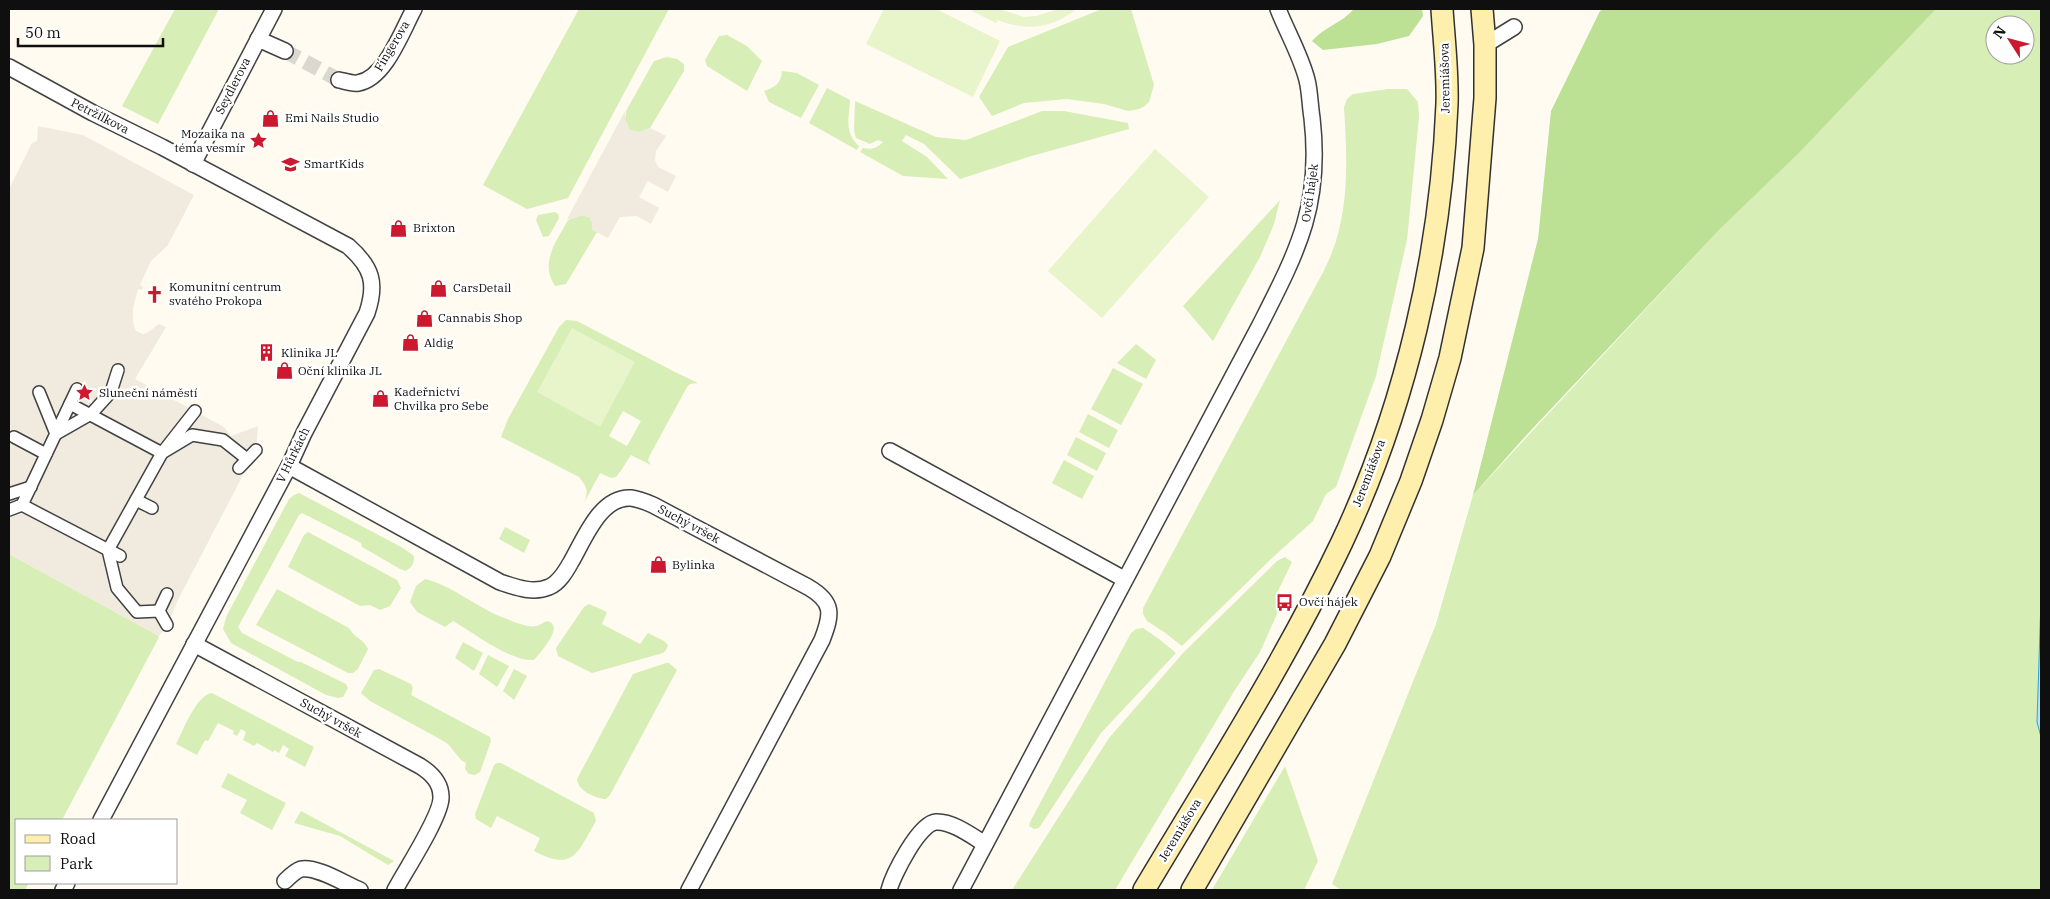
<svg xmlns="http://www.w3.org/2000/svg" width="2050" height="899" viewBox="0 0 2050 899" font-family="'IBM Plex Serif',serif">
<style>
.green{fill:#d7eeb6;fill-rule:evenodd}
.forest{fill:#bce094}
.pitch{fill:#e8f4c9}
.plaza{fill:#f1eade}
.water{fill:#b0e5fc;stroke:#30a3d9}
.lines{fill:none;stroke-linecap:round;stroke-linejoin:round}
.minor-tunnel{stroke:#dbd8cf;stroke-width:15;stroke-dasharray:15 8;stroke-linecap:butt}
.pedestrian-casing{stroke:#424242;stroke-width:14}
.minor-casing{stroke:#424242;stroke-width:18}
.secondary-casing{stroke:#313131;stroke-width:24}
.pedestrian{stroke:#fff;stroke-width:11}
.minor{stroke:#fff;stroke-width:15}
.secondary{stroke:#ffefac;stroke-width:21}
.labels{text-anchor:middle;stroke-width:5;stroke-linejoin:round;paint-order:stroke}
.street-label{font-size:12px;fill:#0f0f0f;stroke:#fff}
.poi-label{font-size:12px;fill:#0f0f0f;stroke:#fff;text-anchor:start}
</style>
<rect width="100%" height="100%" fill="#fffbf1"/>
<g class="green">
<polygon points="175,9 219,9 158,124 122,106"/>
<polygon points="579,9 669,9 568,198 527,209 483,185"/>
<polygon points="1102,9 1131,9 1154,85 1149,102 1145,106 1139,109 1128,111 1104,104 1067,99 1024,103 992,116 979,97 1008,47"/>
<path d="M1936 9H2041V599L2037 722 2041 737V890H1341L1332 884 1436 624 1473 495 1720 229 1800 152ZM1995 25H2025V55H1995Z"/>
<polygon points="727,35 747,46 762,61 747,91 707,66 705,60 719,36"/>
<polygon points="667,57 677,59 684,64 684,71 650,128 639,132 630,130 625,120 626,111 654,61"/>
<path d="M782 71 797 73 819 85 801 118 769 102 764 91C775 87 781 84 782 71Z"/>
<path d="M827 88 850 100C849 119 844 132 859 146L857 150 809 123Z"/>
<path d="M1388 89H1407L1418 102 1419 117 1407 240 1376 376 1336 487 1326 494 1313 521 1272 558 1182 646 1164 632 1147 621 1143 614V608L1314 289C1320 278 1326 267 1331 255 1350 208 1347 156 1344 107L1347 99 1353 94Z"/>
<path d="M855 101 936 137 966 140 1042 111H1064L1128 123 1129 129 1028 157 960 179 924 144 906 135 902 141 927 157 948 179 903 176 860 152 863 148C872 150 877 148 883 142L878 140 870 144 856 138 854 131Z"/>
<polygon points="1280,200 1274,224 1260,257 1213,341 1183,306"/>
<polygon points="555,212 558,214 559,218 549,236 543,237 536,220 538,215"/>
<path d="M582 215 589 217 592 222V230L597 232 566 284 555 286C539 262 557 241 568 220Z"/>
<path d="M566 320 577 321 675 372 698 383 690 384 687 387 650 455 648 460 651 465 631 455 620 472 616 477 611 478 600 473 584 503C589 491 587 487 579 477L501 437 508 419 559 327ZM623 411 641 421 627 446 609 436Z"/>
<polygon points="1136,344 1156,360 1146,379 1117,363"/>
<polygon points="1113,368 1143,384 1121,425 1091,409"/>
<polygon points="1088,414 1118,430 1109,448 1079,432"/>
<polygon points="1076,437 1106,453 1097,471 1067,455"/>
<polygon points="1064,460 1094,476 1082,499 1052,483"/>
<path d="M299 493 403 548 414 556C414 564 412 567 406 571L400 569 362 547 361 543 302 513 299 515 238 627 242 633 298 662H301L346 684 348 688 343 697 338 698 326 695 231 643 223 629 226 617 289 499 294 495Z"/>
<polygon points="505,527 530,540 524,553 499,539"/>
<polygon points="308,532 397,580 401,588 390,606 380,610 370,605 360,606 288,567 304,535"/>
<polygon points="9,554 159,636 158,639 62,820 16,820 16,883 29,883 25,890 9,890"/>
<polygon points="1285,557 1292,562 1275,597 1282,603 1260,652 1233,693 1115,890 1012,890 1109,738 1184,652 1277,561"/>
<path d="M425 579C454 586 478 609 507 619 515 622 528 628 537 626 543 624 548 617 553 625 558 633 539 654 534 660 509 661 474 633 453 621L445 627 417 612 410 602 416 586Z"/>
<path d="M277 589 349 628C354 638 364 639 368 649L358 669 353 673H348L256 625Z"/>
<polygon points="589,604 607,612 602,624 640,644 648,633 664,641 668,645 666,650 663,653 592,673 558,656 556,648 584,607"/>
<polygon points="1143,628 1159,639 1176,653 1101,733 1039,828 1034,829 1029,826 1030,822 1131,633 1136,629"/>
<polygon points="463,642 483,653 474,671 455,658"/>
<polygon points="488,655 509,666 497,687 479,674"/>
<path d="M666 663H669L677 670 610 795 606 799C596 799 577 790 577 779L633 674Z"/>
<polygon points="379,669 411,684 413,688 411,695 490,737 491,741 480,772 475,775 469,774 465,769 466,763 461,760 448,744 438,738 370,701 361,693 374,670"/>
<polygon points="514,669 527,676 514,700 503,691"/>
<path d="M212 693 314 747 305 767 285 756 289 749 283 745 279 753 274 750 273 752 257 743 254 746 243 740 246 732 241 729 237 736 233 734 234 731 218 723 208 741 205 740 197 755 176 744C183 731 196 695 212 693Z"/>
<path d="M497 763H501L594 813 596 821C577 853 574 872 534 851L540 838 497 816 491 828 476 819 475 814 494 765Z"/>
<polygon points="1285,766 1318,861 1304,890 1212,890"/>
<polygon points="228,773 286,803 272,830 240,813 247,800 221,787"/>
<polygon points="301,811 394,861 388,865 340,836 294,823"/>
</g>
<g class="forest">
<path d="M1354 9H1422L1423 16 1409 36 1377 44 1323 50 1312 41C1324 27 1342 23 1354 9Z"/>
<polygon points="1604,9 1936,9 1800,152 1720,229 1522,440 1473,495 1538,239 1551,111 1600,11"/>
</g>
<g class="pitch">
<polygon points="884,9 936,9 1000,41 973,97 866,44"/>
<path d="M968 9H999L1024 17 1036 16 1058 9H1076C1053 29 1025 31 998 20L996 23Z"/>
<polygon points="1155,149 1209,197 1102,318 1048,271"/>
<polygon points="572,328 635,362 600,427 537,392"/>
</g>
<g class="plaza">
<polygon points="625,111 625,120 630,130 639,132 650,128 666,136 656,151 655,160 658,167 676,176 668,192 648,181 639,197 659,208 651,224 637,216 620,217 608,238 592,230 592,222 589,217 582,215 573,219 567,219"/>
<polygon points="38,126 83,135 194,195 168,245 151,261 140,285 143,287 142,290 138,289 133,308 133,322 136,331 143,334 147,333 159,324 166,327 135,379 224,427 231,436 258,426 256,450 178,600 167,625 159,636 9,554 9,189 32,143 37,141"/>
</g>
<polygon class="water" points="2041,599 2041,737 2037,722"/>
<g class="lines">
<polyline class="minor-tunnel" points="285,51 339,80"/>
<defs>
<g id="pedestrian">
<polyline points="77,389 22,505 120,556"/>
<polyline points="39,392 56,434 91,414 111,392 118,370"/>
<polyline points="70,404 162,453 195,411"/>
<polyline points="14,437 46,454"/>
<polyline points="239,468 256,450"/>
<polyline points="9,494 31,487"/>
<polyline points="136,500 152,508"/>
<polyline points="9,510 22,505"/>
<polyline points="159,611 137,612 117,588 108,550 162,453 192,435 223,440 247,459"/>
<polyline points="167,625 159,611 167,594"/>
</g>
<g id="minor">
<polyline points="258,39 285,51"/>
<polyline points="1485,45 1514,27"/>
<path d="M9 67 93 113 162 147 348 246C372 267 377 283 367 313L304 433 289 466 101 820"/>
<path d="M339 80C344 81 352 84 358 83 385 79 402 31 414 9"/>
<polyline points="193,164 274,9"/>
<polyline points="890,451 1124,579"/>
<path d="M289 466 500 582C515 587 533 594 549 587 559 583 566 571 571 562 584 540 600 496 631 498 639 499 646 502 653 505L808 587C834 602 832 614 822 640L689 890"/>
<path d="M194 644 420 766C431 773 441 782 441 797 442 815 405 871 395 890"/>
<path d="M285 881C290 876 295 871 301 869 317 866 345 884 360 890"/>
<polyline points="63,890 67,883"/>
<path d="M889 890C893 875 919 823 936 822 952 821 972 836 985 844"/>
<path d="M961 890 1260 325C1298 250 1322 205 1312 118 1310 106 1310 92 1307 80 1301 56 1287 32 1278 9"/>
</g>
<g id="secondary">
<path d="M1144 890C1212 776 1285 662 1342 542 1406 406 1441 253 1447 104 1448 73 1444 40 1442 9"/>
<polyline points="1192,890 1335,644 1380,556 1411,481 1432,420 1450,358 1473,248 1485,98 1485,45 1482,9"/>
</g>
</defs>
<use href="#pedestrian" class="pedestrian-casing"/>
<use href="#minor" class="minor-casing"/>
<use href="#secondary" class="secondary-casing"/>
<use href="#pedestrian" class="pedestrian"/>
<use href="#minor" class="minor"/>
<use href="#secondary" class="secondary"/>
</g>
<defs>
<symbol id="shop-bare" viewBox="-9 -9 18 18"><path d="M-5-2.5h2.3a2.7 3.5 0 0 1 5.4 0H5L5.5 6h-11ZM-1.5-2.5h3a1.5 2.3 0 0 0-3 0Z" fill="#cc1930" stroke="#fff" stroke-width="2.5" paint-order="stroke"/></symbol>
<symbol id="sight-bare" viewBox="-9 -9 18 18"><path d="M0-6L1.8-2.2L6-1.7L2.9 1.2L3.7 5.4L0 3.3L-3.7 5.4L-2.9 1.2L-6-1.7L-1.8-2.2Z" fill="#cc1930" stroke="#fff" stroke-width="2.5" paint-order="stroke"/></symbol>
<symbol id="school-bare" viewBox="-9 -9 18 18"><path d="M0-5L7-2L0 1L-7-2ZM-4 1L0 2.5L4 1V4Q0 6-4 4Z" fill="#cc1930" stroke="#fff" stroke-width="2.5" paint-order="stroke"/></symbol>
<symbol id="church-bare" viewBox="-9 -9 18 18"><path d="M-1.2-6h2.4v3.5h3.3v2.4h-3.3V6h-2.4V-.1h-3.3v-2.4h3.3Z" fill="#cc1930" stroke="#fff" stroke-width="2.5" paint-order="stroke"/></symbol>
<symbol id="building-bare" viewBox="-9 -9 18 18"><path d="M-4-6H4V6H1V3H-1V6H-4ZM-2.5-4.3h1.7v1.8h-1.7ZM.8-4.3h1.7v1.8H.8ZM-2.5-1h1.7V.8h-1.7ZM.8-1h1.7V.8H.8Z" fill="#cc1930" stroke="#fff" stroke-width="2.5" paint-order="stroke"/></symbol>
<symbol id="bus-bare" viewBox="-9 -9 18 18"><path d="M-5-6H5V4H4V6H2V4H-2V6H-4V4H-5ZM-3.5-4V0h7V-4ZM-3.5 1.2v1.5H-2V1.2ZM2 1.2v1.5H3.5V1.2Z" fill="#cc1930" stroke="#fff" stroke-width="2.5" paint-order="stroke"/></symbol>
</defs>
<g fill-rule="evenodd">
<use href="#shop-bare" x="258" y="106" width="25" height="25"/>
<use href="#sight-bare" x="246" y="128" width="25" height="25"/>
<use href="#school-bare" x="278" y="152" width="25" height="25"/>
<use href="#shop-bare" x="386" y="216" width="25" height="25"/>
<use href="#shop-bare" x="426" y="276" width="25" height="25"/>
<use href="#church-bare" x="142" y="282" width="25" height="25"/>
<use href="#shop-bare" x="412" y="306" width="25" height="25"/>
<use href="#shop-bare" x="398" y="330" width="25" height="25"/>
<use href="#building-bare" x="254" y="340" width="25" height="25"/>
<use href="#shop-bare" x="272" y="358" width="25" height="25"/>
<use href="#sight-bare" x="72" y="380" width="25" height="25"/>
<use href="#shop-bare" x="368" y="386" width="25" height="25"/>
<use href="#shop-bare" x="646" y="552" width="25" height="25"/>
<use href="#bus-bare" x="1272" y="590" width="25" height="25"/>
</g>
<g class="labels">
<g class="street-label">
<text transform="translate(392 46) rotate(-59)" y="4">Fingerova</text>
<text transform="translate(1445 78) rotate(-91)" y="4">Jeremiášova</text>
<text transform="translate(233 86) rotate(-63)" y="4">Seydlerova</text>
<text transform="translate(100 116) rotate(27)" y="4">Petržílkova</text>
<text transform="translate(1310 193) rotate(-82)" y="4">Ovčí hájek</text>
<text transform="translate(293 455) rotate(-64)" y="4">V Hůrkách</text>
<text transform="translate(1369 473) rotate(-69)" y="4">Jeremiášova</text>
<text transform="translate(689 524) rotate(28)" y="4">Suchý vršek</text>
<text transform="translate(331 718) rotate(29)" y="4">Suchý vršek</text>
<text transform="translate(1180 830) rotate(-59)" y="4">Jeremiášova</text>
</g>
<g class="poi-label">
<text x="285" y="122">Emi Nails Studio</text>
<text x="245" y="138" text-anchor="end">Mozaika na<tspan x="245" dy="14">téma vesmír</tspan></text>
<text x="304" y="168">SmartKids</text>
<text x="413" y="232">Brixton</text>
<text x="169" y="291">Komunitní centrum<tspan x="169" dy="14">svatého Prokopa</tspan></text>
<text x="453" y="292">CarsDetail</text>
<text x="438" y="322">Cannabis Shop</text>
<text x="424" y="347">Aldig</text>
<text x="281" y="357">Klinika JL</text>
<text x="298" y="375">Oční klinika JL</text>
<text x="394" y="396">Kadeřnictví<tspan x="394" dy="14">Chvilka pro Sebe</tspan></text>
<text x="99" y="397">Sluneční náměstí</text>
<text x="672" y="569">Bylinka</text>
<text x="1299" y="606">Ovčí hájek</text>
</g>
</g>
<rect width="2050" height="899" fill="none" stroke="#0f0f0f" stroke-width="20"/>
<rect x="15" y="819" width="162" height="65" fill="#ffffff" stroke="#9f9f9f"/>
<rect x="25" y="835" width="25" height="8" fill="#ffefac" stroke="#9f9f9f"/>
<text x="60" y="844" font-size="15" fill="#0f0f0f">Road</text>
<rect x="25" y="856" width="25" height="15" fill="#d7eeb6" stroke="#9f9f9f"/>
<text x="60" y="869" font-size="15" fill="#0f0f0f">Park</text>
<g transform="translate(2010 40) rotate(306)"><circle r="24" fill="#ffffff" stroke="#9f9f9f"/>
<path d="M0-4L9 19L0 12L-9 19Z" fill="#cc1930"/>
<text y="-8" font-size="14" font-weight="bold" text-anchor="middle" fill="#0f0f0f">N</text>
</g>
<path d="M18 38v8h145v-8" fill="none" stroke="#0f0f0f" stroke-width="2.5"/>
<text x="25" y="38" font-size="15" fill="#0f0f0f" stroke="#ffffff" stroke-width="4" paint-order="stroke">50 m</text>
</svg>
